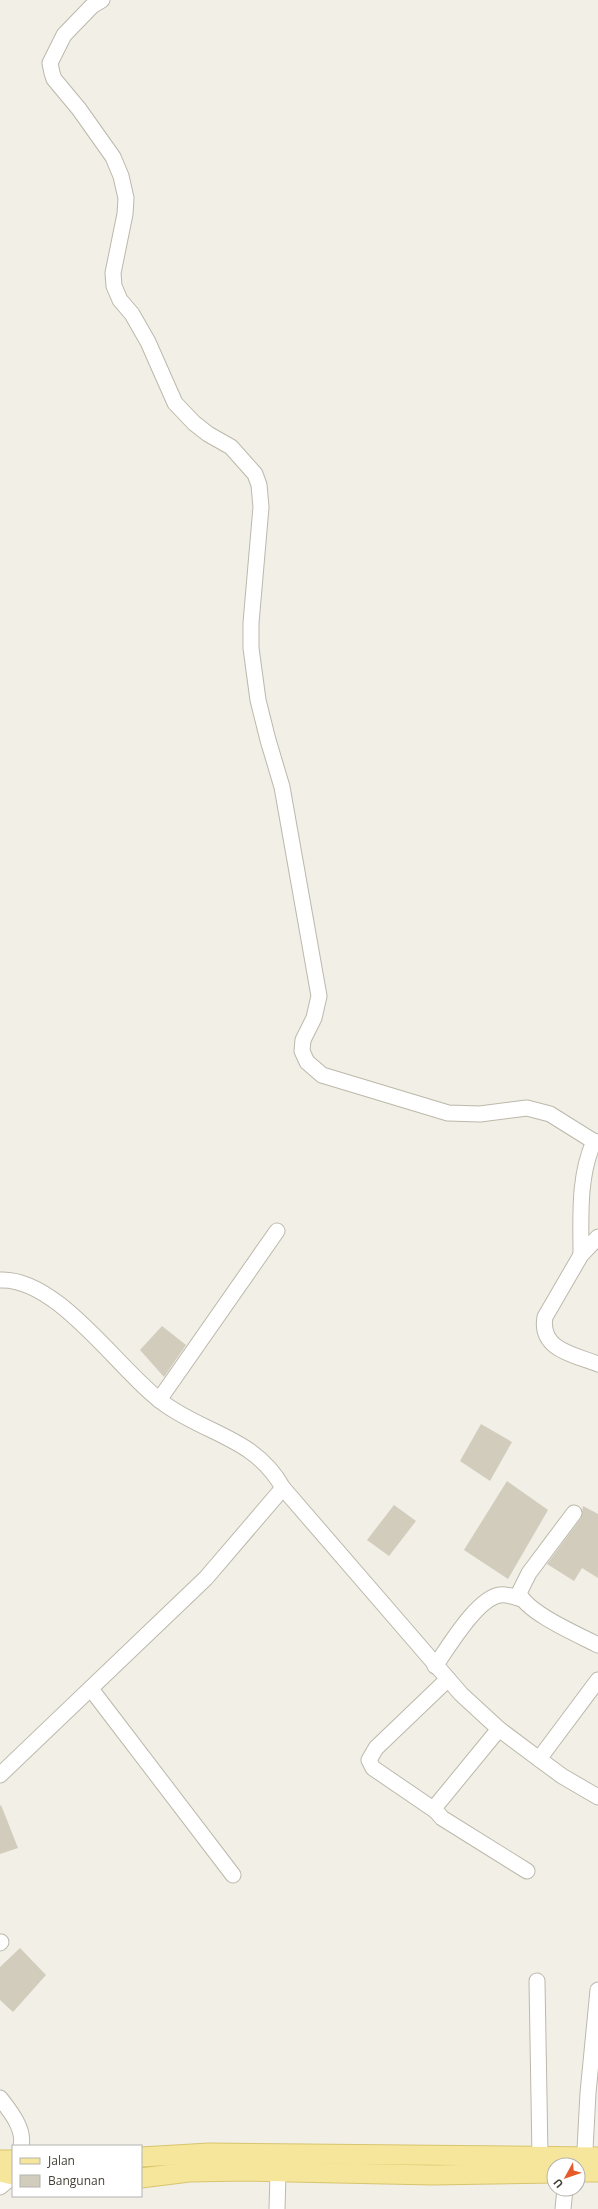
<svg xmlns="http://www.w3.org/2000/svg" width="598" height="2209" viewBox="0 0 598 2209" font-family="'Open Sans',sans-serif">
<style>
.building{fill:#d2ccbd}
.lines{fill:none;stroke-linecap:round;stroke-linejoin:round}
.minor-casing{stroke:#bcb8aa;stroke-width:17}
.major-casing{stroke:#d8c56d;stroke-width:21}
.minor{stroke:#fff;stroke-width:15}
.major{stroke:#f5e69c;stroke-width:19}
</style>
<rect width="100%" height="100%" fill="#f1efe6"/>
<g class="building">
<polygon points="162,1326 186,1345 164,1377 140,1350"/>
<polygon points="481,1424 512,1442 490,1481 460,1461"/>
<polygon points="507,1481 548,1510 508,1579 464,1550"/>
<polygon points="394,1505 416,1521 389,1556 367,1540"/>
<polygon points="583,1506 598,1514 598,1578 582,1568 574,1581 547,1564 581,1518"/>
<polygon points="1,1805 18,1848 0,1854 0,1806"/>
<polygon points="20,1948 46,1975 13,2012 0,2000 0,1967"/>
</g>
<g class="lines">
<defs>
<g id="minor">
<polyline points="102,0 92,6 64,35 50,63 52,73 54,79 79,109 113,157 121,176 126,198 125,214 113,273 114,286 120,300 132,314 148,342 175,403 194,423 208,434 231,447 255,474 259,485 261,507 251,623 251,648 258,700 268,740 282,787 319,996 314,1018 303,1040 302,1051 307,1062 322,1075 448,1113 480,1114 527,1108 550,1114 598,1144"/>
<path d="M598 1237 581 1255 545 1317C539 1350 575 1355 598 1364"/>
<path d="M581 1255C581 1216 578 1178 594 1141"/>
<path d="M0 1280C59 1277 121 1374 166 1405 209 1435 256 1439 283 1488"/>
<polyline points="159,1400 277,1231"/>
<path d="M574 1513 529 1573 519 1593C527 1613 579 1635 598 1645"/>
<path d="M435 1666C448 1648 477 1598 500 1595 507 1594 515 1597 521 1599"/>
<polyline points="91,1689 233,1875"/>
<polyline points="499,1729 435,1807 436,1811 442,1818 527,1871"/>
<polyline points="539,1759 598,1680"/>
<polyline points="0,1775 206,1578 283,1488 461,1694 499,1729 539,1759 562,1776 598,1797"/>
<polyline points="436,1811 373,1768 369,1760 376,1748 448,1679"/>
<polyline points="0,1943 1,1942"/>
<polyline points="537,1981 540,2156"/>
<path d="M0 2098C10 2111 25 2129 21 2146"/>
<polyline points="584,2168 588,2093 598,1990"/>
<polyline points="0,2187 13,2176"/>
<polyline points="277,2209 278,2173"/>
<polyline points="563,2209 565,2189"/>
</g>
<g id="major">
<polyline points="141,2157 209,2153 598,2157"/>
<polyline points="0,2160 13,2160"/>
<polyline points="0,2172 13,2175"/>
<polyline points="578,2172 598,2172"/>
<polyline points="141,2178 189,2172 247,2171 433,2175 554,2173"/>
</g>
</defs>
<use href="#minor" class="minor-casing"/>
<use href="#major" class="major-casing"/>
<use href="#minor" class="minor"/>
<use href="#major" class="major"/>
</g>
<rect x="12" y="2145" width="130" height="52" fill="#ffffff" stroke="#b4b3af"/>
<rect x="20" y="2158" width="20" height="6" fill="#f5e69c" stroke="#b4b3af"/>
<text x="48" y="2165" font-size="12" fill="#444036">Jalan</text>
<rect x="20" y="2175" width="20" height="12" fill="#d2ccbd" stroke="#b4b3af"/>
<text x="48" y="2185" font-size="12" fill="#444036">Bangunan</text>
<g transform="translate(566 2177) rotate(230)"><circle r="19" fill="#ffffff" stroke="#b4b3af"/>
<path d="M0-3L7 15L0 10L-7 15Z" fill="#e65b28"/>
<text y="-6" font-size="11" font-weight="bold" text-anchor="middle" fill="#444036">U</text>
</g>
</svg>
